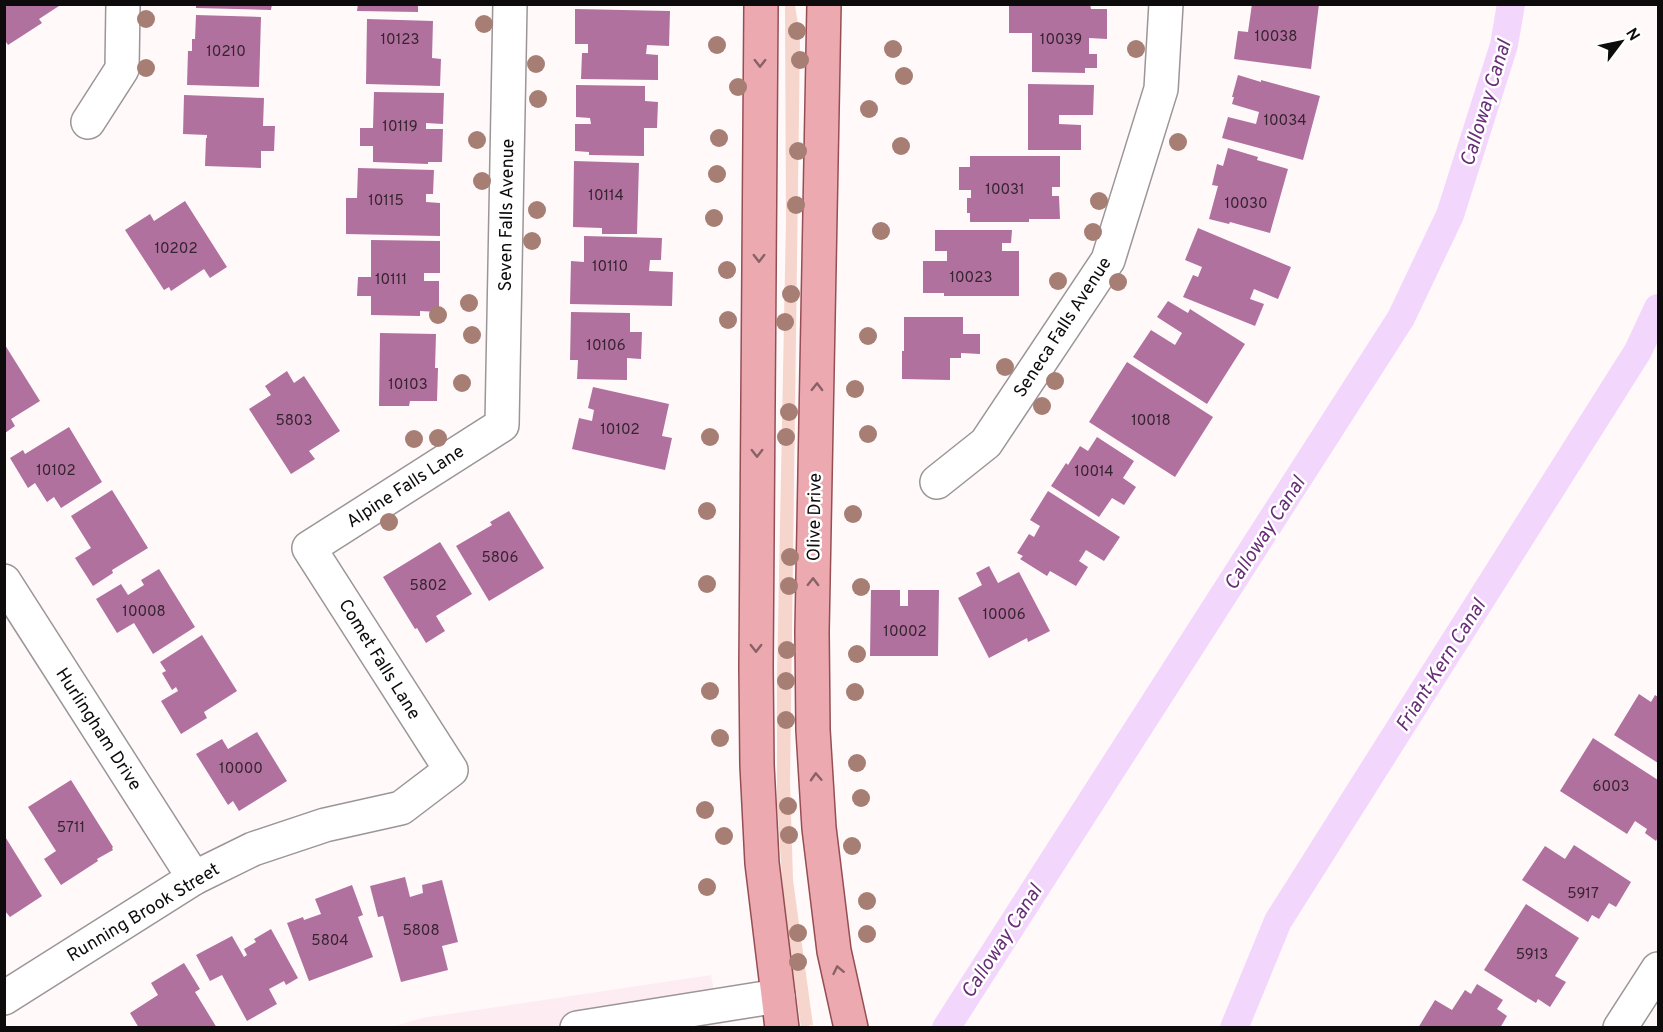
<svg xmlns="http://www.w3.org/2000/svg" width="1663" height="1032" viewBox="0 0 1663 1032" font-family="Overpass,sans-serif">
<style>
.built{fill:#fdedf2}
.green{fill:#f5d5cc}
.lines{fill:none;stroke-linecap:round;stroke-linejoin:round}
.canal{stroke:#f3d6fc;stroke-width:28}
.building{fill:#b0719e}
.minor-casing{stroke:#9b9597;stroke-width:36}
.major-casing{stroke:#964e54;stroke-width:36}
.minor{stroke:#fff;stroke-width:33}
.major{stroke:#ecaab0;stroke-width:33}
.tree{fill:#a67e74}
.oneway{stroke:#886266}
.labels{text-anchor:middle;stroke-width:5;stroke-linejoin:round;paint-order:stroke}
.number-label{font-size:15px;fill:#362430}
.street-label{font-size:18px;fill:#0e0b0c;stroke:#fff}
.water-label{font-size:20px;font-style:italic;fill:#682e77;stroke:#fff}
</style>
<rect width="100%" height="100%" fill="#fff9fa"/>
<polygon class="built" points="711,975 721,1027 389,1028 422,1018"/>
<polygon class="green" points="785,5 795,5 800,37 790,782 793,880 813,1025 801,1027 784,909 777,801 777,678 786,220"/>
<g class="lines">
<g class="canal">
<polyline points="946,1028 1401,318 1450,215 1504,45 1511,4"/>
<polyline points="1234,1028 1278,921 1638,351 1658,308"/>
</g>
</g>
<g class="building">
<polygon points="4,4 58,4 59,6 39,19 42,23 8,45 4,39"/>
<polygon points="196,4 272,4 271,10 196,8"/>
<polygon points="358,4 418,4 418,12 357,11"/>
<polygon points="1009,4 1090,4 1091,9 1107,9 1107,39 1089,38 1089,54 1097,54 1097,68 1085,68 1085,73 1032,72 1032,33 1009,33"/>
<polygon points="1252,4 1319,4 1311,69 1234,59 1238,31 1248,32"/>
<polygon points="575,9 670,11 669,46 647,45 646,54 658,55 658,80 581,79 582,53 588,53 588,44 575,44"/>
<polygon points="196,15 261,17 259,87 187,85 188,51 192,51 192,39 195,39"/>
<polygon points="367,19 433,21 432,58 441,59 440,86 366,84"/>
<polygon points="1238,75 1261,82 1261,80 1320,96 1303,160 1222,138 1228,117 1256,124 1259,112 1232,104 1234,97 1232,97"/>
<polygon points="1028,84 1094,85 1093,115 1059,115 1059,124 1081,125 1081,150 1028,150"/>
<polygon points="576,85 645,86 645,101 658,102 657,128 644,128 644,156 589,155 589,152 575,151 575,124 591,124 590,118 576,117"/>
<polygon points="374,92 444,93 443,124 426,123 426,129 443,129 442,162 428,162 428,164 373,162 373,146 360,146 360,128 373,128"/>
<polygon points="184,95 264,98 263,126 275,126 274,151 261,151 261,168 205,166 206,138 207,138 207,135 183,134"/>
<polygon points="1228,148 1258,157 1257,160 1288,169 1270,233 1230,222 1229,224 1209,219 1218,186 1212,185 1217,164 1223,166"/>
<polygon points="970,156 1060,156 1060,187 1052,187 1052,196 1059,196 1060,219 1029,219 1029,222 970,222 970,213 967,213 967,198 971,198 971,190 959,190 959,167 970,167"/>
<polygon points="574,161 639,163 637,234 602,234 602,228 573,227"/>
<polygon points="358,168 434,170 433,194 426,194 426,202 440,203 440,236 346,234 346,198 357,198"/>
<polygon points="185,201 227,267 210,278 204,269 171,291 169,287 164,290 125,230 150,214 154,221"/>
<polygon points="1198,228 1291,267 1278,299 1254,289 1250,299 1264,304 1255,326 1183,297 1193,275 1198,277 1202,267 1185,260"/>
<polygon points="935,230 1012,230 1011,243 1002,243 1002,251 1019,251 1019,296 944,296 944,293 923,293 923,261 947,261 947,251 935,251"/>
<polygon points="584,236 662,238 661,260 650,260 649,271 673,272 672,306 570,304 571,261 584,262"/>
<polygon points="371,240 440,241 440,273 424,273 424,281 439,281 439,312 420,311 420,316 371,315 371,296 357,296 358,277 371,277"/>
<polygon points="1168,301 1188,313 1190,309 1245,344 1207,404 1133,357 1151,330 1175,345 1182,333 1157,317"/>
<polygon points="571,312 630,313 630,332 642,332 641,359 627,358 627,380 577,379 578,360 570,360"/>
<polygon points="904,317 963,317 963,334 980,334 980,354 961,353 961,358 950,358 950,380 902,379 902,351 904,351"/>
<polygon points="380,333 436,334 435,368 438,368 437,401 410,401 409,406 379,406"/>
<polygon points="5,345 40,401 11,419 15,426 5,433"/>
<polygon points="1127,362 1213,417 1175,477 1089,422"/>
<polygon points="287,371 294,383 304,376 340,431 309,451 315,459 291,474 249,409 271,395 265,386"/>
<polygon points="593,387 669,404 662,436 672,438 665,470 572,449 579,418 592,421 594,410 588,408"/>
<polygon points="69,427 102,482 61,508 54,497 47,502 35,483 28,488 10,458 23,450 25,454"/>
<polygon points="1097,437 1134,461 1123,478 1136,487 1124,505 1112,498 1099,517 1051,486 1066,463 1068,465 1080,446 1088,451"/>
<polygon points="112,490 148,548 112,570 113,573 93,586 75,558 91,548 71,516"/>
<polygon points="1048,491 1120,537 1104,561 1086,550 1079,561 1088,567 1076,586 1050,571 1047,576 1020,559 1023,556 1017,553 1029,534 1034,537 1040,526 1030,520"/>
<polygon points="509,511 544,568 489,601 456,546 492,525 490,522"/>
<polygon points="440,542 472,594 436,616 445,631 426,643 417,628 415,629 383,577"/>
<polygon points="989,566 998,583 1019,572 1050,631 1028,642 1027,638 989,658 958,598 982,585 976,573"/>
<polygon points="159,569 195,627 153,654 134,623 117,633 96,599 121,584 128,595 144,585 141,580"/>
<polygon points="871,590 900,590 900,606 908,606 908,590 939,590 938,656 870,656"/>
<polygon points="202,635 237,691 204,712 207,718 181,734 161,701 178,691 176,687 172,690 162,673 166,671 160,662"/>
<polygon points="1639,694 1651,702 1655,695 1658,697 1658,763 1614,735"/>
<polygon points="257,732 287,781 239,811 233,801 228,805 196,754 222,739 228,749"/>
<polygon points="1593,738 1658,780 1658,837 1656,841 1645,833 1647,829 1635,821 1627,834 1560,791"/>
<polygon points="71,780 113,847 112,848 113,850 97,859 98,861 61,885 44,859 56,851 28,807"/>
<polygon points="4,835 42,896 10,917 4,910"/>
<polygon points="1574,845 1631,882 1616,907 1609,903 1599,919 1592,915 1588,922 1522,880 1545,846 1565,859"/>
<polygon points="405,877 410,897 423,893 422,885 442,880 458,942 442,946 448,970 401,982 383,916 378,917 370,886"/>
<polygon points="352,885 363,915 358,917 373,957 309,981 287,923 303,917 304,920 321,914 315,899"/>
<polygon points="1526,904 1579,938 1555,976 1566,982 1550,1007 1538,999 1536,1003 1484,970"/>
<polygon points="271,929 298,978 286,985 284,981 269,989 277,1004 247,1021 222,975 210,981 196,955 232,936 244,957 247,955 244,949 256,942 254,939"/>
<polygon points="184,963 200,989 195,992 217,1028 139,1028 130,1013 158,995 151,983"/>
<polygon points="1477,984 1503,1000 1497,1009 1507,1016 1500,1028 1418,1028 1435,1000 1452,1010 1465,990 1471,994"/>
</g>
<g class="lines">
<defs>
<g id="minor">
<polyline points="88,122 122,69 123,4"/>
<polyline points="937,482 986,443 1108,260 1161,89 1166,4"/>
<polyline points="4,581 194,878"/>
<polyline points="4,998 194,878 253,849 325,825 401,808 451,770 309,548 502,425 510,4"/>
<polyline points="577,1028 778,996"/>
<polyline points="1620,1028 1658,969"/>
</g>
<g id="major">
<polyline points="761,4 756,667 757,765 762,863 782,1028"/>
<polyline points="824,4 812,632 813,730 819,828 834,951 851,1028"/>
</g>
</defs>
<use href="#minor" class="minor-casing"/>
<use href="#major" class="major-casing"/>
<use href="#minor" class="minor"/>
<use href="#major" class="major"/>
</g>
<g class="tree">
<circle cx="146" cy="19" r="9"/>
<circle cx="484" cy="24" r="9"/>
<circle cx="797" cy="31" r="9"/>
<circle cx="717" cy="45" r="9"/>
<circle cx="893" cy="49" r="9"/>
<circle cx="1136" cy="49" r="9"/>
<circle cx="800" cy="60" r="9"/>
<circle cx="536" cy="64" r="9"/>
<circle cx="146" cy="68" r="9"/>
<circle cx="904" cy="76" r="9"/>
<circle cx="738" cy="87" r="9"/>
<circle cx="538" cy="99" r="9"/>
<circle cx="869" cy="109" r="9"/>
<circle cx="719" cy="138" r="9"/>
<circle cx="477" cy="140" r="9"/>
<circle cx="1178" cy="142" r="9"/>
<circle cx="901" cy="146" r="9"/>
<circle cx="798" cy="151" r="9"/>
<circle cx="717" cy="174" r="9"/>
<circle cx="482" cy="181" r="9"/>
<circle cx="1099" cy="201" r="9"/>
<circle cx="796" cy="205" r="9"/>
<circle cx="537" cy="210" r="9"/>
<circle cx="714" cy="218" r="9"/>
<circle cx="881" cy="231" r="9"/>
<circle cx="1093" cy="232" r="9"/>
<circle cx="532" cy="241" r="9"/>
<circle cx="727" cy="270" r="9"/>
<circle cx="1058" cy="281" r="9"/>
<circle cx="1118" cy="282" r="9"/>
<circle cx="791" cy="294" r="9"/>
<circle cx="469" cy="303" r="9"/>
<circle cx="438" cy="315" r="9"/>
<circle cx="728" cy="320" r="9"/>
<circle cx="785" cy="322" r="9"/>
<circle cx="472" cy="335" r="9"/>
<circle cx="868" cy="336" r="9"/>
<circle cx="1005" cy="367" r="9"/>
<circle cx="1055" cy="381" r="9"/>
<circle cx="462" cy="383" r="9"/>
<circle cx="855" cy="389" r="9"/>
<circle cx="1042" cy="406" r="9"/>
<circle cx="789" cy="412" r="9"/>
<circle cx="868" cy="434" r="9"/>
<circle cx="710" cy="437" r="9"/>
<circle cx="786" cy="437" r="9"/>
<circle cx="438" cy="438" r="9"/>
<circle cx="414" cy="439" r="9"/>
<circle cx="707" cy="511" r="9"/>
<circle cx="853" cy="514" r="9"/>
<circle cx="389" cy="522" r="9"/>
<circle cx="790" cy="557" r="9"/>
<circle cx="707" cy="584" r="9"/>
<circle cx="789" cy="586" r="9"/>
<circle cx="861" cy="587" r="9"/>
<circle cx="787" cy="650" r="9"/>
<circle cx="857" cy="654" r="9"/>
<circle cx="786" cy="681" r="9"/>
<circle cx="710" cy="691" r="9"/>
<circle cx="855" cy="692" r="9"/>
<circle cx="786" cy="720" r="9"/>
<circle cx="720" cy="738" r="9"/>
<circle cx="857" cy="763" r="9"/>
<circle cx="861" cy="798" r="9"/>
<circle cx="788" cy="806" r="9"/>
<circle cx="705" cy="810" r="9"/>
<circle cx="789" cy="835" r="9"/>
<circle cx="724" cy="836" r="9"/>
<circle cx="852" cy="846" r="9"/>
<circle cx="707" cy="887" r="9"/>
<circle cx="867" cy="901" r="9"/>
<circle cx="798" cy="933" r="9"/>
<circle cx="867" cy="934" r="9"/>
<circle cx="798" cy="962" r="9"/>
</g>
<defs><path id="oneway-chevron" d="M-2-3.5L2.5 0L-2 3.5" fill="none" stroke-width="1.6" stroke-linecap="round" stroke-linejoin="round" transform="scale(1.5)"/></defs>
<g class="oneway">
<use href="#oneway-chevron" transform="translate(760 63) rotate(90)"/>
<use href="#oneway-chevron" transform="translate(759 258) rotate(90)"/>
<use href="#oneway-chevron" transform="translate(817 387) rotate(-89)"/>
<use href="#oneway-chevron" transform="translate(757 453) rotate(90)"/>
<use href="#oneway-chevron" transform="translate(813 582) rotate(-89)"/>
<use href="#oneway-chevron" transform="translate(756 648) rotate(90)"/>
<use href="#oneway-chevron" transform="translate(816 777) rotate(-93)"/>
<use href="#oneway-chevron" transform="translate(838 970) rotate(-102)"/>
</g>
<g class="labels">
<g class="number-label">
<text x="1276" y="41">10038</text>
<text x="400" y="44">10123</text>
<text x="1061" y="44">10039</text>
<text x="226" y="56">10210</text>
<text x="1285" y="125">10034</text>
<text x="400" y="131">10119</text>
<text x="1005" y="194">10031</text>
<text x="606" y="200">10114</text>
<text x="386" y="205">10115</text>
<text x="1246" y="208">10030</text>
<text x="176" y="253">10202</text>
<text x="610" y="271">10110</text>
<text x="971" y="282">10023</text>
<text x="391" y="284">10111</text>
<text x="606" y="350">10106</text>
<text x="408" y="389">10103</text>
<text x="294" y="425">5803</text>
<text x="1151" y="425">10018</text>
<text x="620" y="434">10102</text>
<text x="56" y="475">10102</text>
<text x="1094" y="476">10014</text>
<text x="500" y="562">5806</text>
<text x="428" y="590">5802</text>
<text x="144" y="616">10008</text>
<text x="1004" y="619">10006</text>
<text x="905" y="636">10002</text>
<text x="241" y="773">10000</text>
<text x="1611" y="791">6003</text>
<text x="71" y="832">5711</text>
<text x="1583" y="898">5917</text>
<text x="421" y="935">5808</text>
<text x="330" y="945">5804</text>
<text x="1532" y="959">5913</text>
</g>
<g class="street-label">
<text transform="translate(506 215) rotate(-89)" y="6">Seven Falls Avenue</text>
<text transform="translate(1062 327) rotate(-57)" y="6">Seneca Falls Avenue</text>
<text transform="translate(405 486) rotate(-33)" y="6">Alpine Falls Lane</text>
<text transform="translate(814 517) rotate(-89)" y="6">Olive Drive</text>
<text transform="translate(380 659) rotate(58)" y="6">Comet Falls Lane</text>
<text transform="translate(99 729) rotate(57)" y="6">Hurlingham Drive</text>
<text transform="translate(143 912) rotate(-31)" y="6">Running Brook Street</text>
</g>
<g class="water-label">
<text transform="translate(1485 103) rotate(-73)" y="7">Calloway Canal</text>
<text transform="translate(1264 533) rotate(-57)" y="7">Calloway Canal</text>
<text transform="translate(1440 665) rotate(-58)" y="7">Friant-Kern Canal</text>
<text transform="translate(1001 941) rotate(-57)" y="7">Calloway Canal</text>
</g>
</g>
<rect width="1663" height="1032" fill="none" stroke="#0e0b0c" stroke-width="12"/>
<g transform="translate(1621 42) rotate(58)" stroke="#ffffff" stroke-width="4.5" paint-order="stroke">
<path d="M0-4.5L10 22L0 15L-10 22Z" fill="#0e0b0c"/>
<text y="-9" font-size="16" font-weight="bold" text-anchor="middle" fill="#0e0b0c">N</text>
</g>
</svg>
